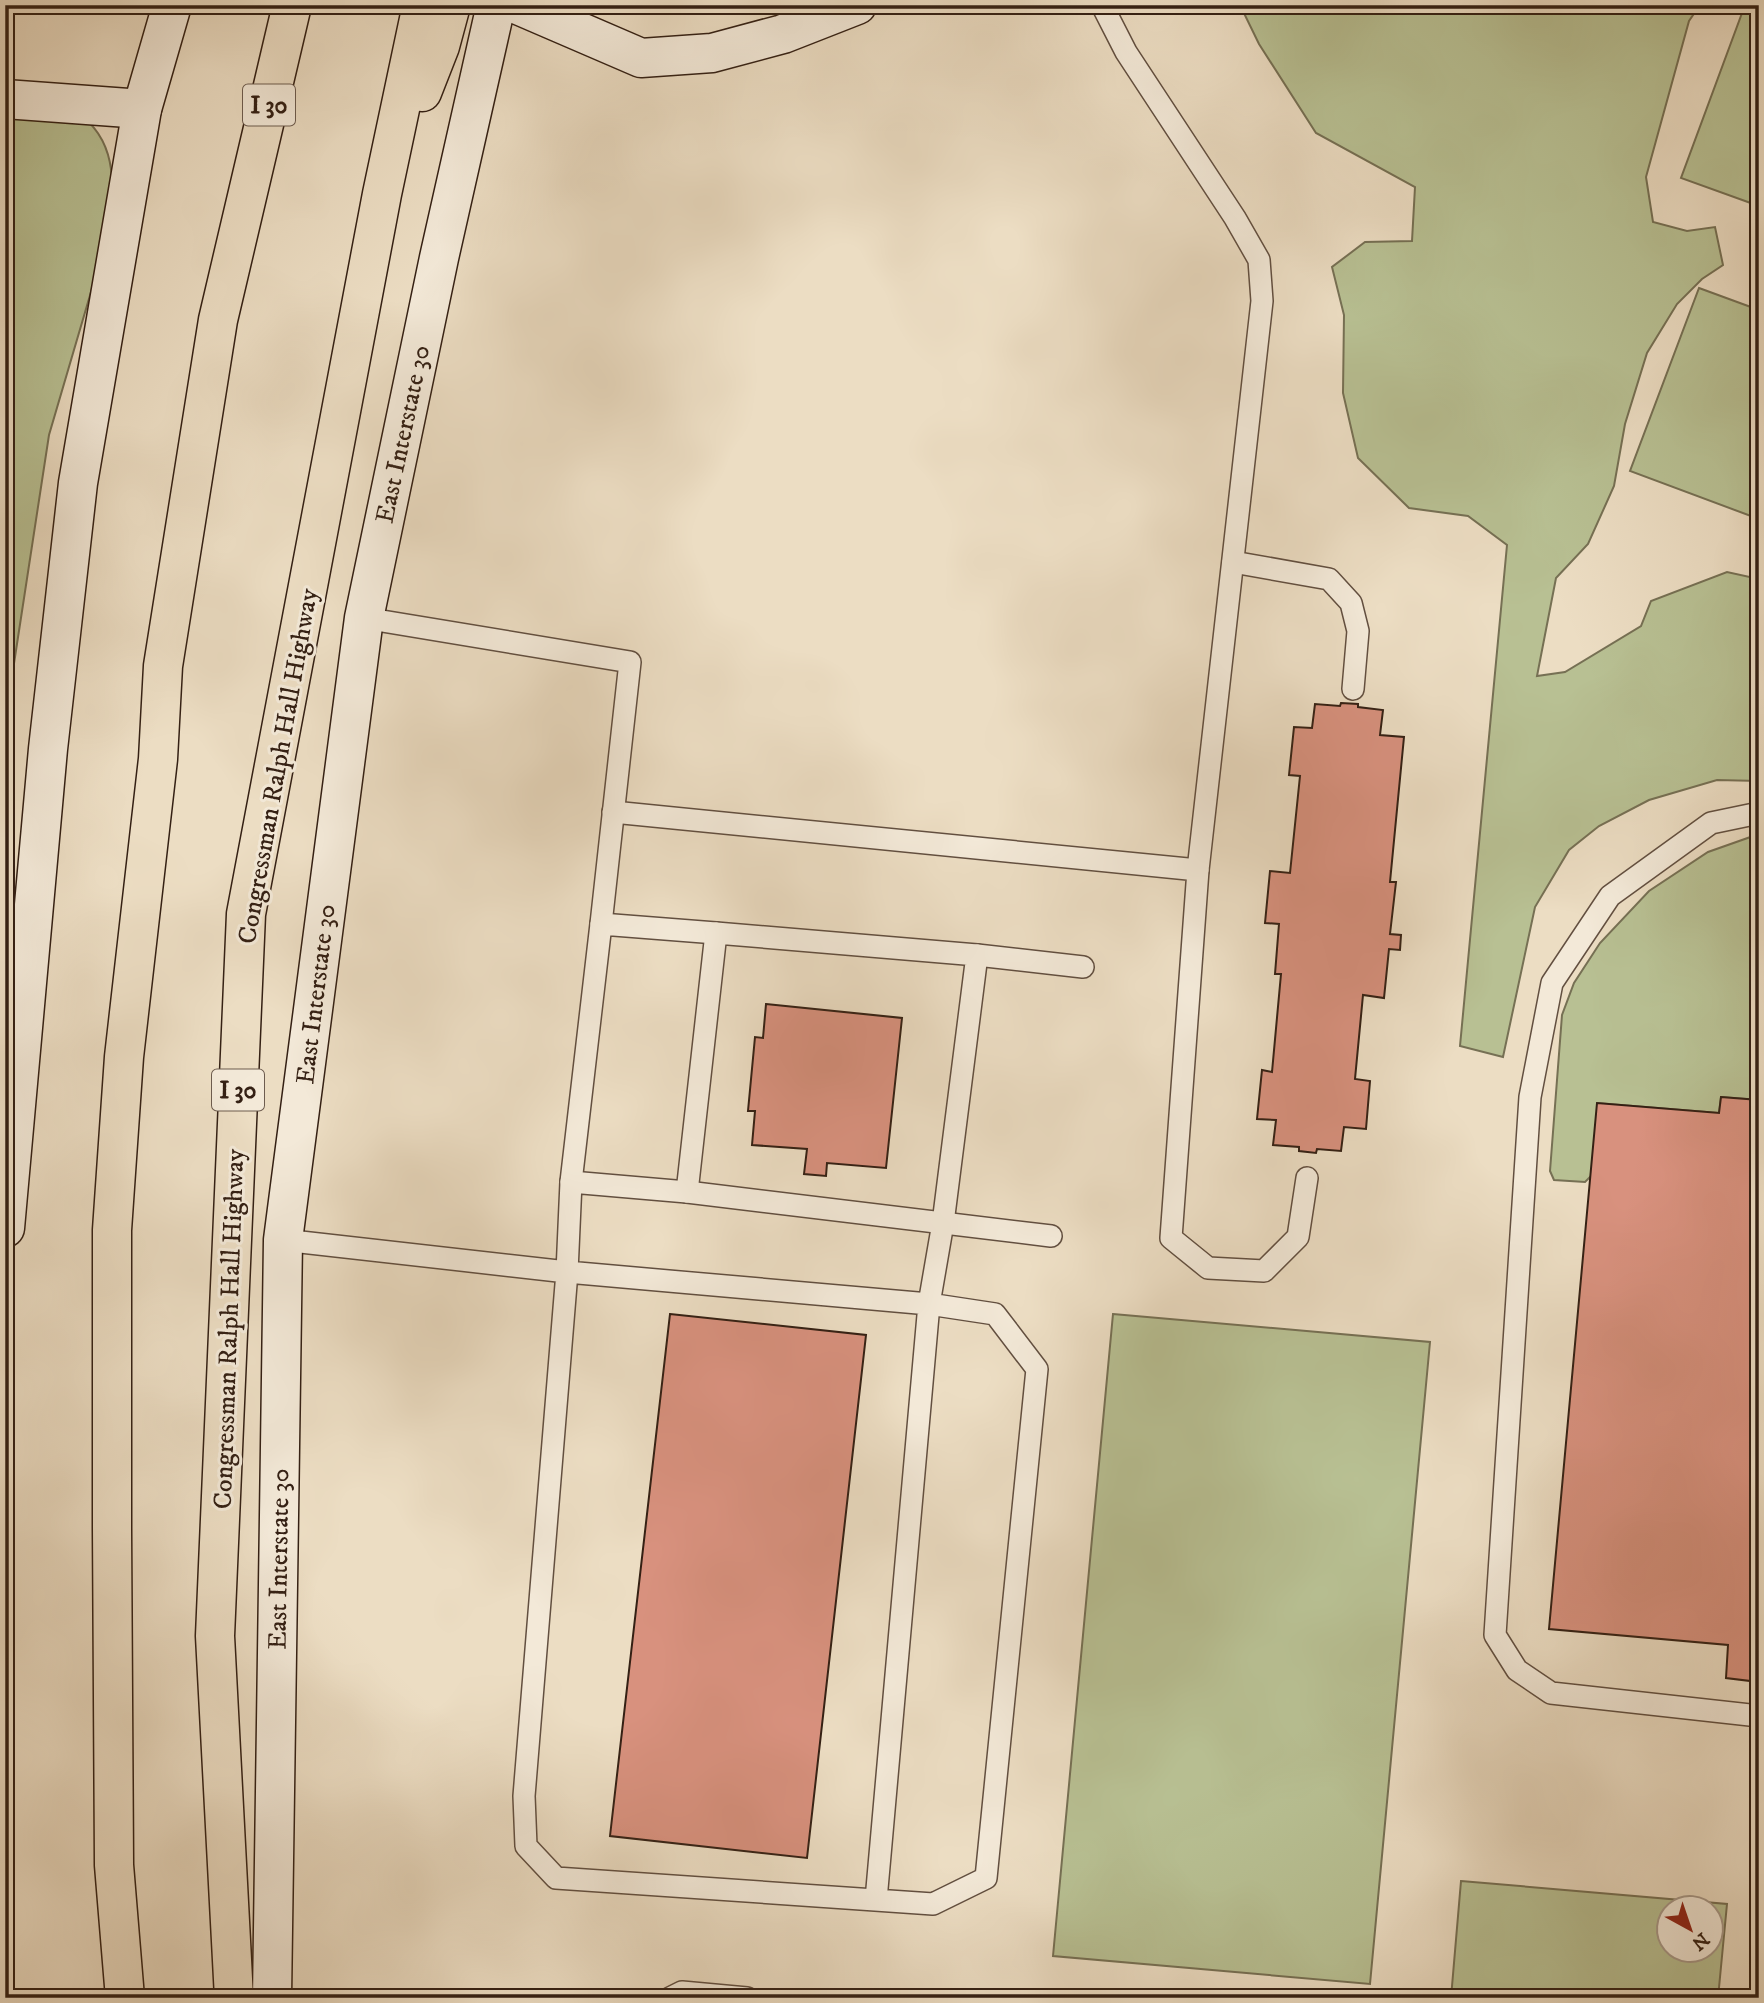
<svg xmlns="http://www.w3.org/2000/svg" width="1764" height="2003" viewBox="0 0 1764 2003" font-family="'IM FELL DW Pica',serif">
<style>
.green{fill:#b8c093;stroke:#767054;stroke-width:2;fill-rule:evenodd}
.building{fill:#d8917e;stroke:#342014;stroke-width:2}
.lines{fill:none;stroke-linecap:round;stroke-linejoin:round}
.lane-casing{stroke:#624f40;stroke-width:24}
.secondary-casing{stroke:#342014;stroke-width:41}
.highway-casing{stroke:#342014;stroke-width:41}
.lane{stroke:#f3e9d8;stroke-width:21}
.secondary{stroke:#f3e9d8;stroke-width:38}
.highway{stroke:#ecddc3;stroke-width:38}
.labels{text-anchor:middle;stroke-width:6;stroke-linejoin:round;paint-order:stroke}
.shield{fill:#f3e9d8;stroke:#6d5c4f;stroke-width:2}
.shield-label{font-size:24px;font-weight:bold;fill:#342014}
.street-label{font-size:26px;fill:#342014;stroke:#f3e9d8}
</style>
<rect width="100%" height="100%" fill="#ecddc3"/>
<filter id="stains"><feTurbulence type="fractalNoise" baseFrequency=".00286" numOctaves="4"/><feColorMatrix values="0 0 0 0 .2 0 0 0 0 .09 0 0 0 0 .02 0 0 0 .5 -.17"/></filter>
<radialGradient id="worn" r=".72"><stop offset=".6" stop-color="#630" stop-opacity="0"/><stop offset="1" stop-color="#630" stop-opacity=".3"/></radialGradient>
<g class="green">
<polygon points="1240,5 1700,5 1689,21 1646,177 1653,222 1687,231 1715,227 1723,265 1702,279 1677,304 1647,353 1625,424 1614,486 1588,544 1556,578 1537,676 1565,672 1641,626 1651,601 1727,572 1759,579 1759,781 1717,780 1649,800 1599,826 1569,850 1535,907 1503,1057 1460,1046 1507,545 1468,516 1409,508 1358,458 1343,393 1344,315 1332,267 1365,242 1412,241 1415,187 1316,133 1259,44"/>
<polygon points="1745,5 1759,5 1759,206 1681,178"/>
<path d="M5 100C24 101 47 100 66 105 72 106 78 113 83 117 119 146 114 192 108 234L49 435 11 683 5 691Z"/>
<polygon points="1699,288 1759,310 1759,519 1630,471"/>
<polygon points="1759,834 1759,1100 1721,1097 1719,1113 1598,1103 1592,1175 1585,1182 1554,1180 1550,1171 1562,1015 1574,983 1600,943 1649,891 1708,852"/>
<polygon points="1113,1314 1430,1342 1370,1984 1053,1956"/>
<path d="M1461 1881 1727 1904 1718 1998H1451ZM1670 1909H1712V1951H1670Z"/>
</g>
<g class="building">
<polygon points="1341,703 1358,704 1358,707 1383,710 1380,735 1404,737 1390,882 1396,882 1390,934 1401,935 1400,950 1389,949 1384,998 1363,995 1355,1079 1370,1081 1366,1129 1344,1127 1341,1151 1317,1149 1316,1153 1299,1151 1299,1147 1273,1145 1276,1120 1257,1119 1262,1070 1272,1072 1281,974 1275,974 1279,924 1265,923 1270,871 1290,873 1300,776 1289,775 1294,727 1312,728 1315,704 1340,706"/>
<polygon points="766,1004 902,1018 886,1168 827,1163 826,1176 804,1174 807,1149 752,1145 755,1111 748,1111 755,1037 763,1038"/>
<polygon points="1721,1097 1759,1100 1759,1682 1726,1678 1728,1645 1549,1629 1597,1103 1719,1113"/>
<polygon points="670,1314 866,1335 807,1858 610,1836"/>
</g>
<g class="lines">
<defs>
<g id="lane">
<polyline points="1102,5 1126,52 1235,218 1259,260 1262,301 1198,870"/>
<polyline points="1233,562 1329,579 1351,603 1358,631 1353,689"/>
<polyline points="364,618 630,662 601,924"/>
<polyline points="613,812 1198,870 1171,1238 1208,1268 1264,1271 1298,1237 1307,1178"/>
<polyline points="1759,813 1711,823 1610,896 1552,983 1530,1097 1495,1635 1517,1670 1551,1693 1759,1716"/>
<polyline points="977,955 1083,967"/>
<polyline points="571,1182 601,924 716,933"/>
<polyline points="687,1192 1051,1236"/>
<polyline points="283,1240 567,1272 929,1304 995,1314 1037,1369 986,1878 933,1904 556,1878 526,1846 524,1796 567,1272 571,1182 687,1192 716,933 977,955 943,1223 929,1304 876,1900"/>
<polyline points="670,1998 682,1992 747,1998"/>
</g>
<g id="secondary">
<polyline points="518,5 641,58 712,53 783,34 857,5"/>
<polyline points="5,99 142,109"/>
<polyline points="5,1228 48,749 78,483 142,109 172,5"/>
<polyline points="272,1998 283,1240 364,618 439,258 496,5"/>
</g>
<g id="highway">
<polyline points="422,92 440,46 451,5"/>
<polyline points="125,1998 114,1865 112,1528 112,1230 124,1057 158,759 163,666 218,320 292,5"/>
<polyline points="234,1998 215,1636 246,914 382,194 422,5"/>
</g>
</defs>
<use href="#lane" class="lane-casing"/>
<use href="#secondary" class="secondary-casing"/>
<use href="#highway" class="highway-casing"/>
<use href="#lane" class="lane"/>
<use href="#secondary" class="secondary"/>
<use href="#highway" class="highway"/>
</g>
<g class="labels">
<g class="shield">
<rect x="243" y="84.5" width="52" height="41" rx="5"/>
<rect x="212" y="1069.5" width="52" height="41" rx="5"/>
</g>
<g class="shield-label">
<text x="269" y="113">I 30</text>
<text x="238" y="1098">I 30</text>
</g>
<g class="street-label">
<text transform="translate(402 434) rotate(-78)" y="9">East Interstate 30</text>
<text transform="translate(277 766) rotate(-80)" y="9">Congressman Ralph Hall Highway</text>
<text transform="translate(315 994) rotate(-83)" y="9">East Interstate 30</text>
<text transform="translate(228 1329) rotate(-88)" y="9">Congressman Ralph Hall Highway</text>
<text transform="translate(278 1559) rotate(-89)" y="9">East Interstate 30</text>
</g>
</g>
<rect width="1764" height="2003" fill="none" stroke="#ecddc3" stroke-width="28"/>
<rect x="7" y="7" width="1750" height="1989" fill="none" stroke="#342014" stroke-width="3.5"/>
<rect x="14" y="14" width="1736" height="1975" fill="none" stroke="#342014" stroke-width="2"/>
<g transform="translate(1690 1929) rotate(140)"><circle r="33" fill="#f3e9d8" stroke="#a7998a" stroke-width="2"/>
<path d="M0-5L12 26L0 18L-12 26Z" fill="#8f2418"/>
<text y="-10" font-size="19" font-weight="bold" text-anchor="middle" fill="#342014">N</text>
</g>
<rect width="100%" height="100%" filter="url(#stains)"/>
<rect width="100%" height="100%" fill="url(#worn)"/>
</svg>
